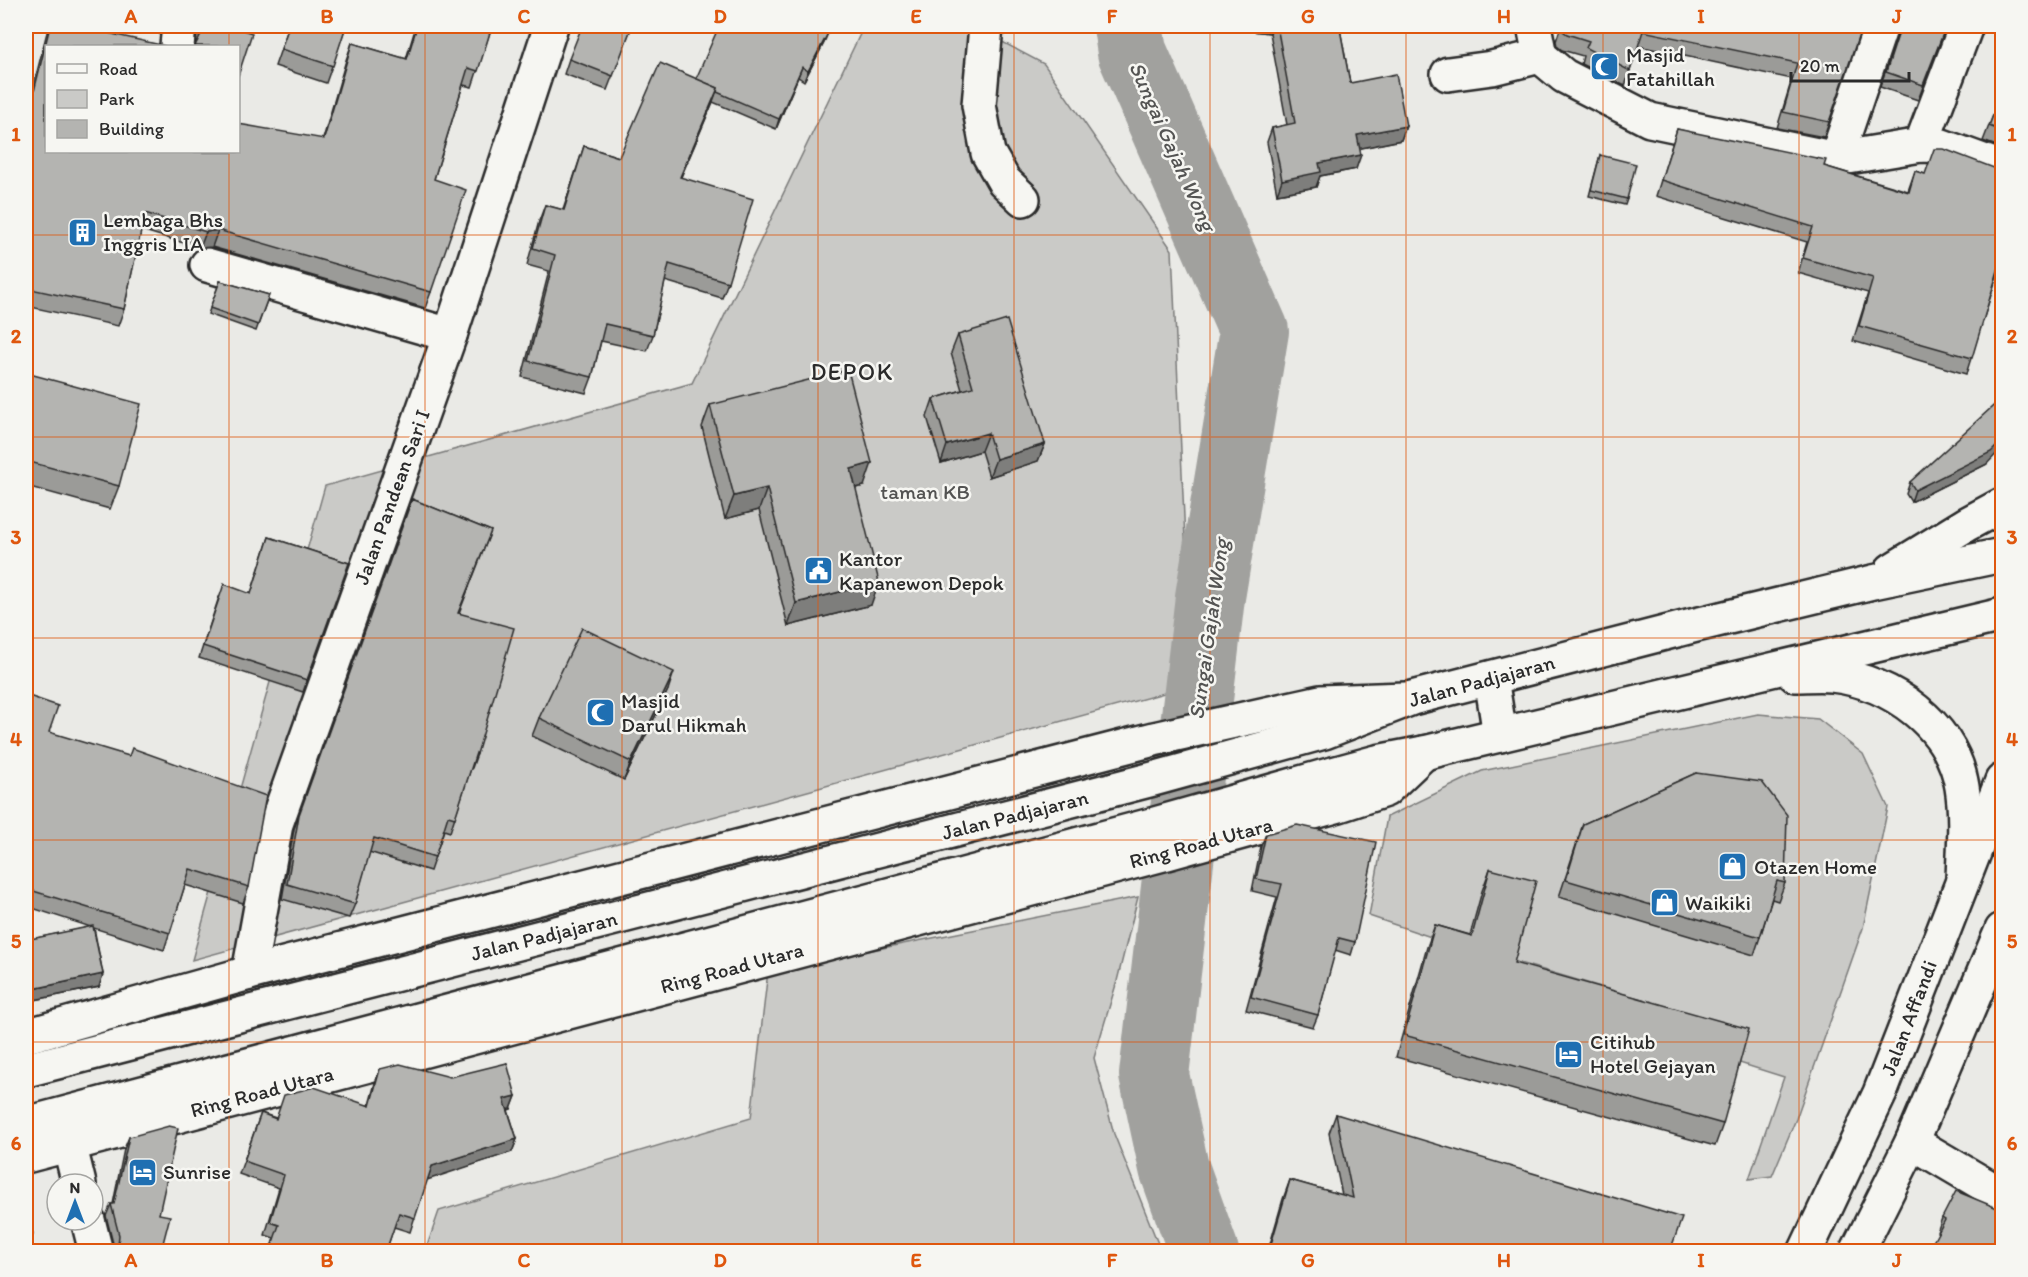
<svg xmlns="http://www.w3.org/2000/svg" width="2028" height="1277" viewBox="0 0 2028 1277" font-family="Itim,sans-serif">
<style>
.green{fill:#cacac7;stroke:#7a7a79;stroke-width:1.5}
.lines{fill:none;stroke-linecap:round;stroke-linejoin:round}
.river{stroke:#a1a19e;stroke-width:70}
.minor-casing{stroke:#2b2b2b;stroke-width:38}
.tertiary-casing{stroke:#2b2b2b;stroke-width:38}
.secondary-casing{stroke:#2b2b2b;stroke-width:38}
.trunk-casing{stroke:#2b2b2b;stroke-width:38}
.minor{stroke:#f6f6f2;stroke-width:33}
.tertiary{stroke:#f6f6f2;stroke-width:33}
.secondary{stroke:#f6f6f2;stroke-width:33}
.trunk{stroke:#f6f6f2;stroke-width:33}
.wall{fill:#9b9b98;stroke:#2b2b2b;stroke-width:1.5}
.shaded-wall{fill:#7e7e7c;stroke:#2b2b2b;stroke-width:1.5}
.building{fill:#b4b4b1;stroke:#2b2b2b;stroke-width:1.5}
.grid{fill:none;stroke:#df570e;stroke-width:1.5;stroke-opacity:0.55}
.labels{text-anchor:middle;stroke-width:5;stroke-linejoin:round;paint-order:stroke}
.poi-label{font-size:21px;fill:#2b2b2b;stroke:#f6f6f2;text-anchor:start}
.park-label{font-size:21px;fill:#535352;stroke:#f6f6f2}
.street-label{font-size:21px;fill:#2b2b2b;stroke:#f6f6f2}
.water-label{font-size:22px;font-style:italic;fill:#545453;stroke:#f6f6f2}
.quarter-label{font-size:24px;letter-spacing:1.5px;fill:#2b2b2b;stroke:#f6f6f2}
.neatline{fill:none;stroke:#df570e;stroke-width:2}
.grid-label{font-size:20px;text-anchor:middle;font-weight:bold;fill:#df570e}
</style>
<rect width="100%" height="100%" fill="#eaeae6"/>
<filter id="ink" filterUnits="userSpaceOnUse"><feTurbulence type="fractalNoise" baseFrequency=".0167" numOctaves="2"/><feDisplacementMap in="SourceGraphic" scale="12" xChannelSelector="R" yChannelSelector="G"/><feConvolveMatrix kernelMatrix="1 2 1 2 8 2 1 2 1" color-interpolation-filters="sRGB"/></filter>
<g filter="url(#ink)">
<g class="green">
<polygon points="864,26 972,26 1044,64 1172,250 1189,629 1179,689 192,960 325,486 692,383"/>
<polygon points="1758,714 1818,719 1863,754 1888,807 1863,928 1796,1119 1772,1176 1749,1179 1784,1077 1711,1054 1710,1019 1431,937 1369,916 1387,817 1482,771"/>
<polygon points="1138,897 1117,981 1094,1058 1114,1134 1161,1251 425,1252 439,1211 751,1118 768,971"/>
</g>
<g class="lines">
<polyline class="river" points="1128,26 1132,52 1254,331 1210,597 1154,1075 1174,1168 1204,1252"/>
<defs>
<g id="minor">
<polyline points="986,26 979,105 988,153 1004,181 1023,199"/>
<polyline points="1534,26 1540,56"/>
<polyline points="177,46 179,26"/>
<polyline points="1540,56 1564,76 1650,120 1836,159 1921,145 1942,146 2002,168"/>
<polyline points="1448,74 1492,68 1540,56"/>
<polyline points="1921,145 1966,26"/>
<polyline points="1836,159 1881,26"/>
<polyline points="207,265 450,335"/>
<polyline points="249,973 276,824 450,335 551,26"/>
<polyline points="1912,1142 2002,1195"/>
<polyline points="69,1143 79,1184"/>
<polyline points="88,1220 96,1252"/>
</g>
<g id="tertiary">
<polyline points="26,1036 249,973 1154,739 1320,702 1406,699"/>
<polyline points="26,1156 1167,853 1339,805 1385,790 1424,753"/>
</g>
<g id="secondary">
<polyline points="1805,1252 1880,1093 2002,781"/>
<polyline points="1857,1252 1912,1142 2002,930"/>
</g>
<g id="trunk">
<polyline points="1892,570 1967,524 2002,505"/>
<path d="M1795 675C1807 675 1820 674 1832 675 1892 682 1952 725 1962 787 1967 817 1964 848 1963 879"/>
<polyline points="1491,678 1500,735"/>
<polyline points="26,1070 1153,779 1324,732 1412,698 1696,625 1873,582 2002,555"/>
<polyline points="26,1124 1155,824 1322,777 1377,762 1424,753 2002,615"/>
</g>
</defs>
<use href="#minor" class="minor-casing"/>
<use href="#tertiary" class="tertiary-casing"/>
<use href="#secondary" class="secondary-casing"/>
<use href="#trunk" class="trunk-casing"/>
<use href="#minor" class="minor"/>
<use href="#tertiary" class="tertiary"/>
<use href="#secondary" class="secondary"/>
<use href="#trunk" class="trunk"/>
</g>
<g class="wall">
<polygon points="49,26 77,26 46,152 323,139 346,60 352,43 406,59 416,26 492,26 472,87 463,85 434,179 431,292 425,308 212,247 200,248 141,230 124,309 118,326 26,306 26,111 27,112 46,36"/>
<polygon points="200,26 230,26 196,43 197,33"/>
<polygon points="289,26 346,26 326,83 275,66"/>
<polygon points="632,26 607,90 564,74 569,59"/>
<polygon points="1222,26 1340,26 1340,29 1350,83 1406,126 1401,140 1360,148 1356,169 1320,176 1316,187 1277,194 1267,142 1272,128 1287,125 1270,33 1234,29"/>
<polygon points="1561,26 1862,26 1824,137 1777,128 1792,79 1638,46 1625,86 1581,64 1583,56 1562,50 1557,46 1556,41"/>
<polygon points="1899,26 1946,26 1918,100 1880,87 1899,32"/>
<polygon points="793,32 824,43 804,81 798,77 776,129 713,102 681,177 728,282 722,298 665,281 653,335 647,351 601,341 592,377 586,393 522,377 549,271 527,265 539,221 545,205 563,210 584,146 619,157 696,79"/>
<polygon points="2002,92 2002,148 1983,141"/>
<polygon points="1677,129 1824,166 1908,191 1915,171 1925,174 2002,171 2002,271 1999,270 1966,374 1853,341 1868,293 1798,273 1807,242 1656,196"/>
<polygon points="1600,155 1627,199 1625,205 1589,196"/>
<polygon points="220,281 269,295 256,331 208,314"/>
<polygon points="958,335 1045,444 1038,461 989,477 981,451 941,463 927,417 933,399 962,390 951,353"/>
<polygon points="26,373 119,486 110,509 26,486"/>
<polygon points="710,405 864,486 855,488 871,605 788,626 759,510 725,519 702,427"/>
<polygon points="1987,464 1911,502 1906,494 1910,482"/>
<polygon points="412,499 491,531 459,613 477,754 472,768 471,768 450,832 444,830 430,871 369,852 355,904 349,918 282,899 294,829"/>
<polygon points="269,537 349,563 303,692 199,658 219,597 251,593"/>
<polygon points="668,690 624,780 532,736 539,718"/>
<polygon points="26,695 49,732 249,887 243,903 185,885 164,950 94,928 103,974 99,987 29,1001 26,986 26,940 91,927 26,906"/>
<polygon points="1696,773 1785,883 1778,901 1772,899 1760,937 1754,955 1559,897 1583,824"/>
<polygon points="1266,834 1355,942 1351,955 1335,950 1318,1015 1313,1027 1246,1010 1277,897 1252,891 1261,846"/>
<polygon points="1490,869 1514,963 1723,1124 1715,1146 1396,1057 1427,947 1435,925 1470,935 1482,891"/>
<polygon points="380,1069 516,1096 511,1109 508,1110 517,1139 512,1152 427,1179 410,1232 394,1227 386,1251 270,1251 274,1238 265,1235 279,1188 239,1174 261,1113 276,1118 369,1105 375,1083"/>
<polygon points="1336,1114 1670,1251 1268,1251 1283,1199 1290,1180 1342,1195 1329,1133"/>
<polygon points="129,1137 159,1214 161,1251 114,1251 114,1247 106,1216 111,1204 113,1204 124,1149"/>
<polygon points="2002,1210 1938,1233 1937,1232 1942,1218"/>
</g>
<g class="shaded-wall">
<polygon points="1235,26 1273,26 1270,33 1234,29"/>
<polygon points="828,33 824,43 804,81 808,71"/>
<polygon points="802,67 798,77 776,129 779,119"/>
<polygon points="718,88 712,104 674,193 680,177"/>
<polygon points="1406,126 1401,140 1352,150 1357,135"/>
<polygon points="1361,155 1356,169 1320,176 1316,187 1277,194 1282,180 1319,163"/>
<polygon points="218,230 212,247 200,248 206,232"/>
<polygon points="988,433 981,451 941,463 947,445"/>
<polygon points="2002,441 2002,448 1987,464 1911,502 1915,490"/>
<polygon points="1045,444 1038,461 989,477 996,459"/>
<polygon points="872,463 864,486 842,491 851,469"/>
<polygon points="767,488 759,510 725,519 734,496"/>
<polygon points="879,582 871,605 788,626 796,603"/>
<polygon points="674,672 668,690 624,780 631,762"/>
<polygon points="103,974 99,987 29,1001 33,989"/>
<polygon points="516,1096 511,1109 499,1112 504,1099"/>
<polygon points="517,1139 512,1152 427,1180 432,1166"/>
</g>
<g class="building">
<polygon points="50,26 77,26 165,46 46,46 46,152 238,152 238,124 324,139 352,43 407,59 417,26 492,26 478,71 468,68 434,179 466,190 431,292 218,230 206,232 145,213 124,309 26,288 26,111 29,112"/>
<polygon points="202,26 230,26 252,33 238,76 238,46 195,46 202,32"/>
<polygon points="289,26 346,26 333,66 281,49"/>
<polygon points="582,26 632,26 613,76 569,59"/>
<polygon points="719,26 780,26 793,32 797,26 814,26 828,33 808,71 802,67 779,119 717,92 718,88 696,79"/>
<polygon points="1277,26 1340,26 1340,29 1350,83 1396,74 1406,126 1357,135 1361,155 1319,163 1321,172 1282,180 1272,128 1295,123"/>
<polygon points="1562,26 1862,26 1829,122 1783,112 1797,63 1643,31 1630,71 1586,48 1589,41 1567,34 1563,31"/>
<polygon points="1901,26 1946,26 1923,85 1886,72"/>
<polygon points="660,63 718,88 680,177 753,199 728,282 669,264 653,335 605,324 592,377 528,361 555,255 533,248 545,205 564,210 584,146 619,157"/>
<polygon points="2002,92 2002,131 1989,126"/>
<polygon points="1677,129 1826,160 1824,166 1909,192 1915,171 1925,174 1934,149 1944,149 2002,171 2002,257 1972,358 1859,326 1873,278 1803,258 1813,227 1661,180"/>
<polygon points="1600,155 1636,164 1627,199 1591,190"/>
<polygon points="220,281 269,295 258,325 210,308"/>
<polygon points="1007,320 1045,444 996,459 988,433 947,445 933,399 973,387 958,335"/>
<polygon points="848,370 872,463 851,469 879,582 796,603 767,488 734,496 710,405"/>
<polygon points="26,373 141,404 119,486 26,461"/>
<polygon points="2002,398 2002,441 1991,452 1915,490 1910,482"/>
<polygon points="412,499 491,531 458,613 514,628 477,754 476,753 455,818 448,816 435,857 374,838 355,904 287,884 299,815"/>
<polygon points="269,537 349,563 307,680 203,646 224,584 251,594"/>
<polygon points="582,628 674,672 631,762 539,718"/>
<polygon points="26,695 58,706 49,732 129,756 132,748 266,796 249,887 190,869 170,933 30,890 32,884 26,882"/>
<polygon points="1696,773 1762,782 1787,815 1785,883 1777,881 1760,937 1566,880 1583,824"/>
<polygon points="1297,825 1376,842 1355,942 1339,938 1318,1015 1251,997 1282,884 1256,879 1266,834"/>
<polygon points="1490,869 1536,881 1514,963 1749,1029 1723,1124 1404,1035 1435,925 1472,936"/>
<polygon points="93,926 103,974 33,989 26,951 26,940"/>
<polygon points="507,1063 516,1096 504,1099 517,1139 432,1166 415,1218 399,1213 386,1251 270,1251 279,1225 270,1222 284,1175 244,1161 261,1113 276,1119 284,1095 314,1087 370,1106 380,1069 400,1064 450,1077"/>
<polygon points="1336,1114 1682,1218 1670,1251 1269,1251 1290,1180 1353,1198"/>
<polygon points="169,1126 178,1128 159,1214 170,1216 161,1251 147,1251 118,1245 119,1235 111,1204 114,1204 129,1137"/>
<polygon points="1956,1191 2002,1210 2002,1251 1928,1251 1945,1220 1942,1218"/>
<polygon points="26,1231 33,1233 29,1251 26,1251"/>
</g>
</g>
<path class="grid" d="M229 26V46M425 26V1252M622 26V1252M818 26V1252M1014 26V1252M1210 26V1252M1406 26V1252M1603 26V1252M1799 26V1252M229 152V1252M26 235H2002M26 437H2002M26 638H2002M26 840H2002M26 1042H2002"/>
<defs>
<symbol id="mosque-square" viewBox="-11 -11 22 22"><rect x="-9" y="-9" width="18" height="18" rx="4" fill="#1f6fb2" stroke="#f6f6f2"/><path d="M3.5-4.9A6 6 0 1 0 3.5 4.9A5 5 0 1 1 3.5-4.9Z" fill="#fff"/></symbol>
<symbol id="building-square" viewBox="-11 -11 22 22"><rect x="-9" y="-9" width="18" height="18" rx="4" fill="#1f6fb2" stroke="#f6f6f2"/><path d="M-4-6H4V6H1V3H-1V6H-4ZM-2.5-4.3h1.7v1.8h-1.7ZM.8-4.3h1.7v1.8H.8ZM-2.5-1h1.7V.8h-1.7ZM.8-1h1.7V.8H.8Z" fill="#fff"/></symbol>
<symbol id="civic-square" viewBox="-11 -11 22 22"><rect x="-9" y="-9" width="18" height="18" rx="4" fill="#1f6fb2" stroke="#f6f6f2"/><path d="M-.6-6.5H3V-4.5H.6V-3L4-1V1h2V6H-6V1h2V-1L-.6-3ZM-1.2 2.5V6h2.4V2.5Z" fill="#fff"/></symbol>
<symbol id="shop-square" viewBox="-11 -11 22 22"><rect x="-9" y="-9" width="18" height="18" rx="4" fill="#1f6fb2" stroke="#f6f6f2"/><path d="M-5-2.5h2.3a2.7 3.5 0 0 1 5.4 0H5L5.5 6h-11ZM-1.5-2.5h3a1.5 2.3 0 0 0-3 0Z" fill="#fff"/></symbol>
<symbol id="hotel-square" viewBox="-11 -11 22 22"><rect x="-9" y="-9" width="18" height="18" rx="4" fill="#1f6fb2" stroke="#f6f6f2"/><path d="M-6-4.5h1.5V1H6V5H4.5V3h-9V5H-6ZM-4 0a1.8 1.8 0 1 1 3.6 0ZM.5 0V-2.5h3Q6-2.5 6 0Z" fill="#fff"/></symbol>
</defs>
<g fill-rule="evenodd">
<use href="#mosque-square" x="1588" y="50" width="33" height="33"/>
<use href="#building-square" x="66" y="216" width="33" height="33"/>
<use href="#civic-square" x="802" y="554" width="33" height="33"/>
<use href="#mosque-square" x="584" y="696" width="33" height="33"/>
<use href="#shop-square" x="1716" y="850" width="33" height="33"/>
<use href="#shop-square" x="1648" y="886" width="33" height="33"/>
<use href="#hotel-square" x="1552" y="1038" width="33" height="33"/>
<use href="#hotel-square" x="126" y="1156" width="33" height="33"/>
</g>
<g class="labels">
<g class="poi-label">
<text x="1626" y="62">Masjid<tspan x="1626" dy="24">Fatahillah</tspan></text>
<text x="103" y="227">Lembaga Bhs<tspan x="103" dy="24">Inggris LIA</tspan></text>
<text x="839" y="566">Kantor<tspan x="839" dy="24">Kapanewon Depok</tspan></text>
<text x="621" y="708">Masjid<tspan x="621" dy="24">Darul Hikmah</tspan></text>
<text x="1754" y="874">Otazen Home</text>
<text x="1685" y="910">Waikiki</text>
<text x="1590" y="1049">Citihub<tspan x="1590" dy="24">Hotel Gejayan</tspan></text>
<text x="163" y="1179">Sunrise</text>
</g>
<g class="park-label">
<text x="925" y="499">taman KB</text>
</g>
<g class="street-label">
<text transform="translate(392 497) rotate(-70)" y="7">Jalan Pandean Sari I</text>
<text transform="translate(1482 681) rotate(-15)" y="7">Jalan Padjajaran</text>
<text transform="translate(1015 815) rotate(-14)" y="7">Jalan Padjajaran</text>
<text transform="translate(1201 843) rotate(-15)" y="7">Ring Road Utara</text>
<text transform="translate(544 936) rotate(-14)" y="7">Jalan Padjajaran</text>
<text transform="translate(732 968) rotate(-15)" y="7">Ring Road Utara</text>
<text transform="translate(1909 1018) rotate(-69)" y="7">Jalan Affandi</text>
<text transform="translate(262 1092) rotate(-15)" y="7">Ring Road Utara</text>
</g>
<g class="water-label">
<text transform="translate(1173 146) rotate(66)" y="8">Sungai Gajah Wong</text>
<text transform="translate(1208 629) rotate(-82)" y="8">Sungai Gajah Wong</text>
</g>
<g class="quarter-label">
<text x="852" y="380">DEPOK</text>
</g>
</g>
<rect width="2028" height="1277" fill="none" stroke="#f6f6f2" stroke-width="66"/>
<rect x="45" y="45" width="195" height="108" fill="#f6f6f2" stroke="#a5a5a2" stroke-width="1.5"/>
<rect x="57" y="64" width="30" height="9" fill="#f6f6f2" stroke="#a5a5a2" stroke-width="1.5"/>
<text x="99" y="75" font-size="18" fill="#2b2b2b">Road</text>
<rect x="57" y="90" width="30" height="18" fill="#cacac7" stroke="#a5a5a2" stroke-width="1.5"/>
<text x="99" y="105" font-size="18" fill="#2b2b2b">Park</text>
<rect x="57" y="120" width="30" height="18" fill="#b4b4b1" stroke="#a5a5a2" stroke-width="1.5"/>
<text x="99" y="135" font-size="18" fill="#2b2b2b">Building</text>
<g transform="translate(75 1202)"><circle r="28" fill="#f6f6f2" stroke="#a5a5a2" stroke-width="1.5"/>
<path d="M0-4.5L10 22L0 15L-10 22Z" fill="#1f6fb2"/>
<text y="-9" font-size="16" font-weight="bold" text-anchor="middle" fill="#2b2b2b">N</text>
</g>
<path d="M1791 72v9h118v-9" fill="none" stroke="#2b2b2b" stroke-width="3"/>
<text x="1800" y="72" font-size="18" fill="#2b2b2b" stroke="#f6f6f2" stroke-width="4.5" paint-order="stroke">20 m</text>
<rect x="33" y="33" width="1962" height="1211" class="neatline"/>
<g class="grid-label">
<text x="131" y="23">A</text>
<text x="327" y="23">B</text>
<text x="524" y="23">C</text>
<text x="720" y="23">D</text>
<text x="916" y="23">E</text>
<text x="1112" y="23">F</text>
<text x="1308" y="23">G</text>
<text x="1504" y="23">H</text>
<text x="1701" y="23">I</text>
<text x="1897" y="23">J</text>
<text x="16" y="141">1</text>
<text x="2012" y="141">1</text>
<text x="16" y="343">2</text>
<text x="2012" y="343">2</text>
<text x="16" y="544">3</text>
<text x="2012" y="544">3</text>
<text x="16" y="746">4</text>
<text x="2012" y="746">4</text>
<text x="16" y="948">5</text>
<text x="2012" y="948">5</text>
<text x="16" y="1150">6</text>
<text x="2012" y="1150">6</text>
<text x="131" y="1267">A</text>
<text x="327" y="1267">B</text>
<text x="524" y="1267">C</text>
<text x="720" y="1267">D</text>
<text x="916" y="1267">E</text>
<text x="1112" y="1267">F</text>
<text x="1308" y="1267">G</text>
<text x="1504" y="1267">H</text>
<text x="1701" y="1267">I</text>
<text x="1897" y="1267">J</text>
</g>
</svg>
